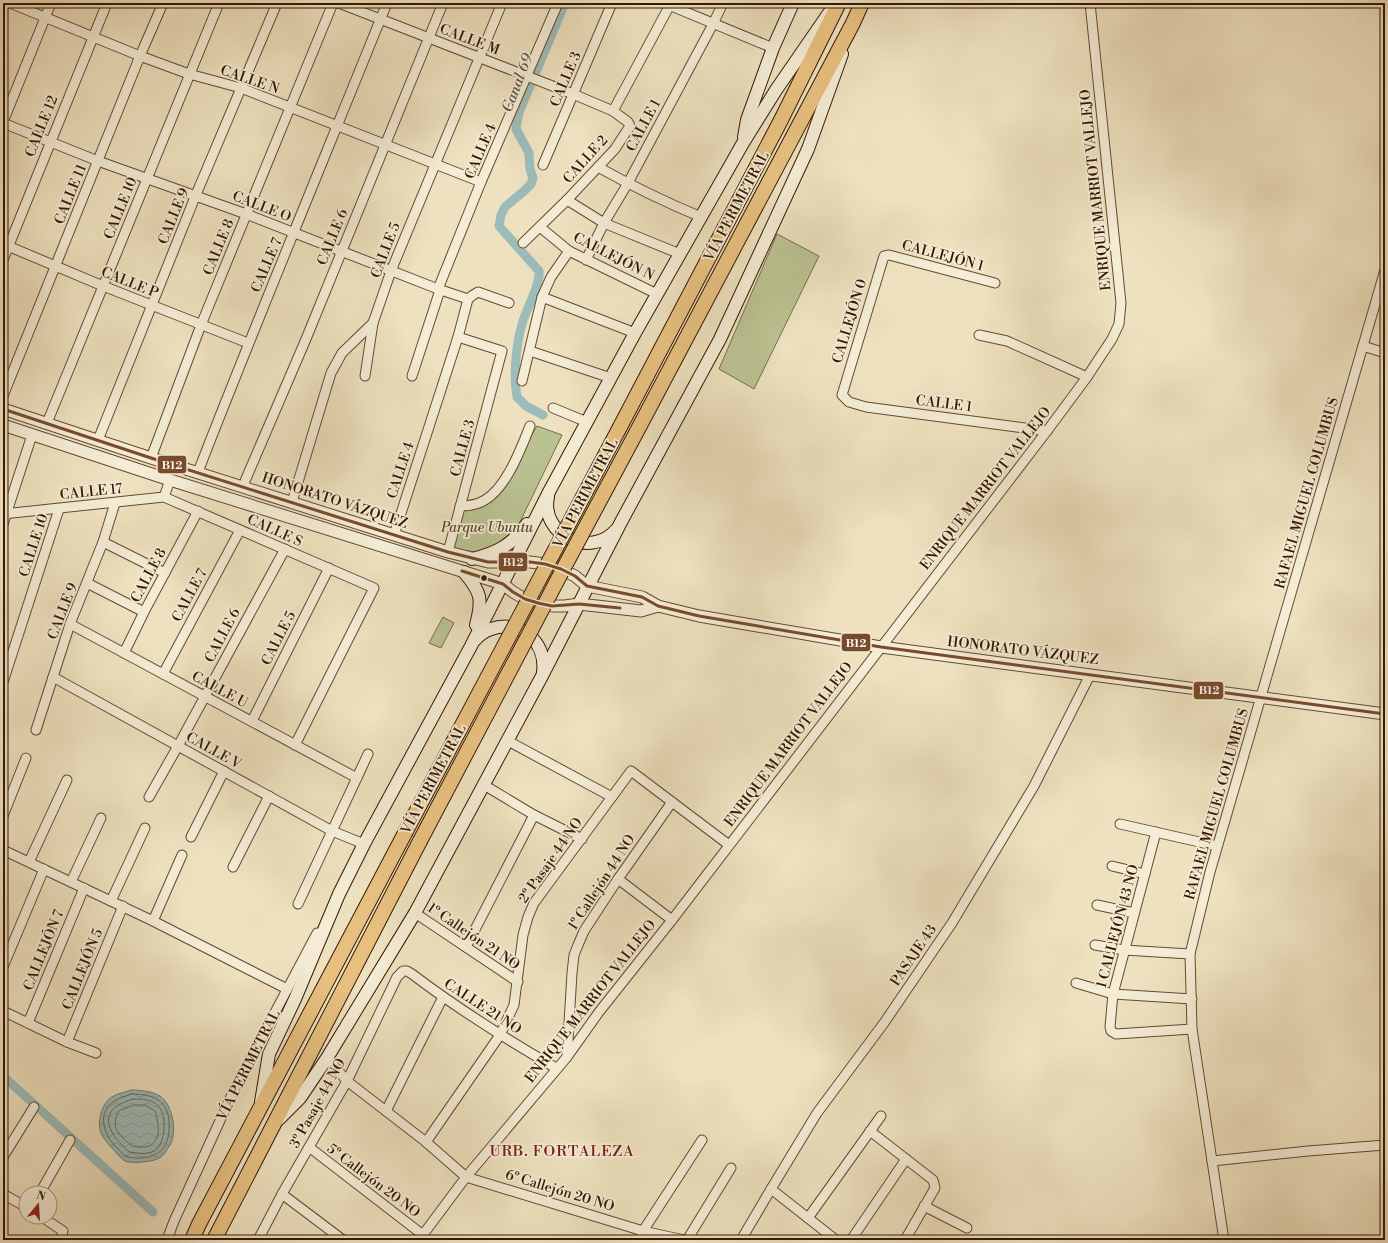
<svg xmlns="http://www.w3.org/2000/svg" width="1388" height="1243" viewBox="0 0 1388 1243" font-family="'Libre Bodoni',serif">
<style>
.park{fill:#bac291;stroke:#786c4a}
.water{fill:url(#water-waves);stroke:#737a70}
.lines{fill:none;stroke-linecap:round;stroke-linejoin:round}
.shore{stroke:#686a5e;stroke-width:1}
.canal{stroke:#9cbcba;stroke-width:9}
.minor-casing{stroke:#634a31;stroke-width:11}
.tertiary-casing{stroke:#634a31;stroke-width:13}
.secondary-casing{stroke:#351702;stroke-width:14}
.trunk-casing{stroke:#351702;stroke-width:16}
.minor{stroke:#f4ecd5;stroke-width:9}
.tertiary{stroke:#f4ecd5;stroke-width:11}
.secondary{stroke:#f4ecd5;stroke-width:12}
.trunk{stroke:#e7c080;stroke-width:14}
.trunk-bridge-casing{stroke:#351702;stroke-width:16;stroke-linecap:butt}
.trunk-bridge{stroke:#e7c080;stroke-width:14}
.bus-1-casing{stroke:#f4ecd5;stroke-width:6}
.bus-1{stroke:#7a4b2a;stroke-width:3}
.bus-dot{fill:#351702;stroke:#f4ecd5;stroke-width:1.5}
.labels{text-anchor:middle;stroke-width:3.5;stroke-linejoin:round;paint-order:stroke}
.street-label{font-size:14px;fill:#351702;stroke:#f4ecd5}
.park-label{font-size:14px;font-style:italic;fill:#5d4a2d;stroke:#f4ecd5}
.water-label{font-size:15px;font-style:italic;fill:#595142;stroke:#f4ecd5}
.neighbourhood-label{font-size:15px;letter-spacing:1px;fill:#7a1f14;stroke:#f4ecd5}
.line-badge{stroke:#f4ecd5;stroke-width:1.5}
.badge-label{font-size:11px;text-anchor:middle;font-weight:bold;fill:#fff}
</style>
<defs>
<pattern id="water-waves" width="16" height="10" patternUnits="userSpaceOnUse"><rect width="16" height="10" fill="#9cbcba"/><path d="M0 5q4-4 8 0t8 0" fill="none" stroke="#87a19e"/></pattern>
</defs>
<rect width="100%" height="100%" fill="#eee1bf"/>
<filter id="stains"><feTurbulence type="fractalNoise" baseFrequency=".005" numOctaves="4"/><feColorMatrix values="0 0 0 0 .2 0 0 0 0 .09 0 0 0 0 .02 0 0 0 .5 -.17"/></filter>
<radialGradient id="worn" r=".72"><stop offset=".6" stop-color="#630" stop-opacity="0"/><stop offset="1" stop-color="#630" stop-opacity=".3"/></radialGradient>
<g class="park">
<polygon points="777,234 819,256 754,389 719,369"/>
<polygon points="537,426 562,435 518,526 507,540 489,550 474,552 452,548 462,509 485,504 527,443"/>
<polygon points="443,617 454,623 441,648 429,643"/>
</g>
<path class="water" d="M132 1090C157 1091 168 1095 173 1121 174 1128 174 1138 170 1145 167 1149 165 1154 161 1157 155 1162 132 1164 125 1161 120 1158 114 1150 110 1146 107 1142 103 1138 101 1133 97 1122 101 1107 109 1099 115 1094 125 1092 132 1090Z"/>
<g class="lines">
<g class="shore">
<path d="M132 1094C157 1094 171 1103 169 1130 168 1149 158 1157 140 1158 136 1158 132 1158 128 1157 123 1155 118 1149 114 1145 104 1133 97 1114 113 1102 118 1098 126 1096 132 1094Z"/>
<path d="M133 1099C142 1099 153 1099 159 1107 167 1116 166 1144 154 1151 147 1155 137 1153 129 1152 107 1132 95 1110 133 1099Z"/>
<path d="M134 1105H145L155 1111C158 1121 162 1138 151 1145 147 1148 137 1147 132 1146 120 1136 109 1127 119 1111Z"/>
</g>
<g class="canal">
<path d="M543 415 526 406 517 397C513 375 516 343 523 321 527 308 541 283 539 271L499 226 501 215 505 207 524 191 531 184 533 178 530 169 529 153 516 129 519 112 565 3"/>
<polyline points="3,1076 153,1212"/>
</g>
<defs>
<g id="minor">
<polyline points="10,3 140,56 189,74 241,88 481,182"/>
<polyline points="339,3 573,94 613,111 628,122 630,126 615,149 567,200 523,243"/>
<polyline points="664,3 773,48"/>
<polyline points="613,111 671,3"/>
<polyline points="3,122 51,3"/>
<polyline points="3,123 98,161 246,214 438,289 468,299"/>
<polyline points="543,165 612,3"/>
<path d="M598 167C632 186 665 202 701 217"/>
<polyline points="567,200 604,223 680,254"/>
<polyline points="540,227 569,251 657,294"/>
<polyline points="3,244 103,286 248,343"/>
<polyline points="3,260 107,3"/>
<polyline points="586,260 604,223 628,183 713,24 723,3"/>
<polyline points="995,283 889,255 884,256 842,395 849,402 866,407 1047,431"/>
<polyline points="438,289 481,182 558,3"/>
<polyline points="542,297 635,333"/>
<polyline points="979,335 1007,341 1087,377"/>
<polyline points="1363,346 1385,353"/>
<polyline points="530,351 611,378"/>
<polyline points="365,376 373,323"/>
<polyline points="412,376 440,290"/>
<polyline points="522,381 542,297 551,277 569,251"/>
<polyline points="3,396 140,56 163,3"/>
<polyline points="553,408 587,422"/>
<polyline points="47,423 219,3"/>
<polyline points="98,440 195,197 277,3"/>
<polyline points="151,458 201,325 333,3"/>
<path d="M198 472C259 315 324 159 387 3"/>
<polyline points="245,481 306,339 443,3"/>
<polyline points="164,497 374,588 295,745"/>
<polyline points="292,502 331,373 342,353 373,323 391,271 502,3"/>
<path d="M460 506C469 506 477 505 485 500 507 487 521 448 530 426"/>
<polyline points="3,514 164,497 170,480"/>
<polyline points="3,524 32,435"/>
<polyline points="394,535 458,337 468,299 473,295 478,292 509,303"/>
<polyline points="103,542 165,573"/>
<polyline points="448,552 502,351 458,337"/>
<polyline points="87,583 144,612"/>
<polyline points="70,624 357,778"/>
<polyline points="124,653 144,612 198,511"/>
<polyline points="163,674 240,530"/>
<polyline points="53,677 332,831 364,844"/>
<polyline points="3,682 59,509"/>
<polyline points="252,721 329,568"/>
<polyline points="36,730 70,624 103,542 115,503"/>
<polyline points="508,741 612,797"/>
<polyline points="484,785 534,815 582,839"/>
<polyline points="149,797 178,746 285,549"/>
<polyline points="3,816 26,758"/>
<polyline points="1120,824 1217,846"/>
<polyline points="1156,832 1113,994 1110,1027 1111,1031 1116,1034 1192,1029"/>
<polyline points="191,837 224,771"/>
<polyline points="3,850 153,921 287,989"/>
<polyline points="29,862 67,780"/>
<polyline points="1112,866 1145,874"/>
<polyline points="233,867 269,796"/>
<polyline points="618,879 672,920"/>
<polyline points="71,882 101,818"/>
<polyline points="111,901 145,828"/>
<polyline points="298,904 368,754"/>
<polyline points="1097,905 1134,913"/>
<polyline points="415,913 518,982"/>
<polyline points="153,921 182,855"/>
<polyline points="1095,945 1124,950 1190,954"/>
<polyline points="466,947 534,815"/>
<polyline points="3,967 44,869"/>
<polyline points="1076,983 1113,994 1192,999"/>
<polyline points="3,1011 67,1042 96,1053"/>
<polyline points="28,1023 84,888"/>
<polyline points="67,1042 123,906"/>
<polyline points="567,1057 572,973 574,955 578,945 584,931 618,879 672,802"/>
<polyline points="327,1058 347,1081 426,1142 466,1177 643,1231 684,1240"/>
<polyline points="386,1111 443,997"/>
<polyline points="870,1131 933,1180 935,1188 905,1240"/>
<polyline points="426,1142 500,1035 514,1005 523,935 528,917 534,903 631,771 729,845"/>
<polyline points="309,1147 423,1235"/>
<polyline points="3,1157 34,1107"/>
<polyline points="1212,1161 1308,1151 1385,1145"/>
<polyline points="771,1189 836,1240"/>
<polyline points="40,1193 70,1140"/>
<polyline points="3,1194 26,1207"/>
<polyline points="282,1194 343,1240"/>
<polyline points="924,1206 967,1228"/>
<polyline points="42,1217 63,1231 61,1240"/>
<polyline points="808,1218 881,1116"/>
<polyline points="167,1240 174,1221 234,1090 317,933"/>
<path d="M258 1240 282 1194 347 1081 397 977 403 971H407L412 974C458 1009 506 1039 556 1068"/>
<polyline points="419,1240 466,1177 567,1057 599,1012 672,920 1047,431 1087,377 1112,339 1119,324 1121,303 1090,3"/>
<polyline points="641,1240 643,1231 702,1140"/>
<polyline points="687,1240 731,1168"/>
<polyline points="741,1240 771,1189 817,1113 884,1023 952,923 1034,786 1090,675"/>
<polyline points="851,1240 906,1159"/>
<polyline points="1224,1240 1192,1029 1190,954 1210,872 1385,270"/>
</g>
<g id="tertiary">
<polyline points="3,409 151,458 448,552 488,562 530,562 545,564 561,569 575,576 587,586 642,597 658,606 699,616 881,647 1385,714"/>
<polyline points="3,425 170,480 503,584 513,592 525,599 538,603 552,606 565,606 579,604 641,611 658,606"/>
</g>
<g id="secondary">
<polyline points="744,137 747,120 773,48 793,3"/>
<path d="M548 497C540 535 591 559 616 530"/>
<path d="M472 559C497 553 512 545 527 524"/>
<path d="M464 572C481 592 483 599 476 625"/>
<path d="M475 640C479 635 485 631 491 629 520 619 547 642 543 672"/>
<polyline points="261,1102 269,1054 295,999 339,894 364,844 471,646 550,490 635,333 743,143 776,90 829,13"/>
<polyline points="279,1119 300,1098 327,1058 415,913 542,676 621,522 720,339 808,149 842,54"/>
</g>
<g id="trunk">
<polyline points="620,427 781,120 839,3"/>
<polyline points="636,433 853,23 862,3"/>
<polyline points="192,1240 199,1224 405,833"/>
<polyline points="214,1240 420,841"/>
</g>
</defs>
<use href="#minor" class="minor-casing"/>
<use href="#tertiary" class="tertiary-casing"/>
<use href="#secondary" class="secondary-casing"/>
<use href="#trunk" class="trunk-casing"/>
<use href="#minor" class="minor"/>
<use href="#tertiary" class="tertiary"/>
<use href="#secondary" class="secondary"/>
<use href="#trunk" class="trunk"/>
<defs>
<g id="trunk-bridge">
<polyline points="405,833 620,427"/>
<polyline points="420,841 568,560 636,433"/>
</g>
</defs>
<use href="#trunk-bridge" class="trunk-bridge-casing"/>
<use href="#trunk-bridge" class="trunk-bridge"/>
<defs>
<g id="bus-1">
<polyline points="3,409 151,458 448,552 488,562 530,562 545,564 561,569 575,576 587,586 642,597 658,606 699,616 881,647 1385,714"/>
<polyline points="462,571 503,584 513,592 525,599 538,603 552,606 579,604 620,608"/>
</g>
</defs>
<use href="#bus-1" class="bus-1-casing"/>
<use href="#bus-1" class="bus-1"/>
</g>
<circle class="bus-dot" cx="484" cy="578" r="3.5"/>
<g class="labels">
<g class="street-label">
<text transform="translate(470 39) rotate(21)" y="5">CALLE M</text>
<text transform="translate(250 79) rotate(19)" y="5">CALLE N</text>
<text transform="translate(565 79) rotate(-67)" y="5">CALLE 3</text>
<text transform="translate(643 125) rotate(-62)" y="5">CALLE 1</text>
<text transform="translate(41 126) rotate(-68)" y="5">CALLE 12</text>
<text transform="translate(480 151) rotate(-67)" y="5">CALLE 4</text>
<text transform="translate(585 159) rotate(-48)" y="5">CALLE 2</text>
<text transform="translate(1095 190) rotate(-96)" y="5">ENRIQUE MARRIOT VALLEJO</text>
<text transform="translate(70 194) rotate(-68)" y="5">CALLE 11</text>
<text transform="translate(262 206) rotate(21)" y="5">CALLE O</text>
<text transform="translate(736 206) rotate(-62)" y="5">VÍA PERIMETRAL</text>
<text transform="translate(120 208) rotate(-68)" y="5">CALLE 10</text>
<text transform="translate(173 216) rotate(-68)" y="5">CALLE 9</text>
<text transform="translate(332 237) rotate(-68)" y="5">CALLE 6</text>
<text transform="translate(218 247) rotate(-68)" y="5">CALLE 8</text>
<text transform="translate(385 250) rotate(-69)" y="5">CALLE 5</text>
<text transform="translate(943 255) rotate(15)" y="5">CALLEJÓN 1</text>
<text transform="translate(614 256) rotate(27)" y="5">CALLEJÓN N</text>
<text transform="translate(266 265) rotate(-67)" y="5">CALLE 7</text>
<text transform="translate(130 282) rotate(22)" y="5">CALLE P</text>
<text transform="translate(849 321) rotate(-73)" y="5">CALLEJÓN 0</text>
<text transform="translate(944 403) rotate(7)" y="5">CALLE 1</text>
<text transform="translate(462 448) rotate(-75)" y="5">CALLE 3</text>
<text transform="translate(400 470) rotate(-72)" y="5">CALLE 4</text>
<text transform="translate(985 488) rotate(-52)" y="5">ENRIQUE MARRIOT VALLEJO</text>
<text transform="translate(91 491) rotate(-6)" y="5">CALLE 17</text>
<text transform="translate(585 493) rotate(-62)" y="5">VÍA PERIMETRAL</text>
<text transform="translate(1306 493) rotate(-74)" y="5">RAFAEL MIGUEL COLUMBUS</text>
<text transform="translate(335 500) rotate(18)" y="5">HONORATO VÁZQUEZ</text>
<text transform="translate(275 530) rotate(24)" y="5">CALLE S</text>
<text transform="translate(33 545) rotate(-72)" y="5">CALLE 10</text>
<text transform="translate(148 575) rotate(-62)" y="5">CALLE 8</text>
<text transform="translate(189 595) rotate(-62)" y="5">CALLE 7</text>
<text transform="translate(62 611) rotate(-69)" y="5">CALLE 9</text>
<text transform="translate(222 635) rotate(-62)" y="5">CALLE 6</text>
<text transform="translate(278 638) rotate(-63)" y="5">CALLE 5</text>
<text transform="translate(1023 650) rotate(7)" y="5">HONORATO VÁZQUEZ</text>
<text transform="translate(220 689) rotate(28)" y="5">CALLE U</text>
<text transform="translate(788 744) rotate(-53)" y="5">ENRIQUE MARRIOT VALLEJO</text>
<text transform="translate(214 750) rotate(29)" y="5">CALLE V</text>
<text transform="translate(433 779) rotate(-62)" y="5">VÍA PERIMETRAL</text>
<text transform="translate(1216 804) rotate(-74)" y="5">RAFAEL MIGUEL COLUMBUS</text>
<text transform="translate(550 860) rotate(-55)" y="5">2º Pasaje 44 NO</text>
<text transform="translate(601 882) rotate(-57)" y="5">1º Callejón 44 NO</text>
<text transform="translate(1117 926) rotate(-75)" y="5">1 CALLEJÓN 43 NO</text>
<text transform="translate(474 936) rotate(34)" y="5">1º Callejón 21 NO</text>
<text transform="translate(43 950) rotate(-68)" y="5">CALLEJÓN 7</text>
<text transform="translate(913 955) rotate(-56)" y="5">PASAJE 43</text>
<text transform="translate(82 969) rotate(-68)" y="5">CALLEJÓN 5</text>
<text transform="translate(590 1001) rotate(-52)" y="5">ENRIQUE MARRIOT VALLEJO</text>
<text transform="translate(483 1006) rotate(33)" y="5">CALLE 21 NO</text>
<text transform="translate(248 1065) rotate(-63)" y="5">VÍA PERIMETRAL</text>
<text transform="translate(317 1103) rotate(-61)" y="5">3º Pasaje 44 NO</text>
<text transform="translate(374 1180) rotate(37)" y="5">5º Callejón 20 NO</text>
<text transform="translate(560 1190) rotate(17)" y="5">6º Callejón 20 NO</text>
</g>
<g class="park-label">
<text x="487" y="532">Parque Ubuntu</text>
</g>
<g class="water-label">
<text transform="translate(517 83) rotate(-69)" y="5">Canal 69</text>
</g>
<g class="neighbourhood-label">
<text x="562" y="1156">URB. FORTALEZA</text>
</g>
</g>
<g class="line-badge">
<rect x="157" y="455" width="30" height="19" rx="4" fill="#7a4b2a"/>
<rect x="498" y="552" width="30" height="20" rx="4" fill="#7a4b2a"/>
<rect x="841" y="633" width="30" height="19" rx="4" fill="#7a4b2a"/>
<rect x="1193" y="681" width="31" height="19" rx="4" fill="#7a4b2a"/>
</g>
<g class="badge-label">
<text x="172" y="469">B12</text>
<text x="513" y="566">B12</text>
<text x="856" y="647">B12</text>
<text x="1209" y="694">B12</text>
</g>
<rect width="1388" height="1243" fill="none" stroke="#eee1bf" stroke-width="16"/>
<rect x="4" y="4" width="1380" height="1235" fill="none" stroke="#351702" stroke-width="2"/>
<rect x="8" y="8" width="1372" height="1227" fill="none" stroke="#351702"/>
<g transform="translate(38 1205) rotate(18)"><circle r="19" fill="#f4ecd5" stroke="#a89781"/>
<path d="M0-3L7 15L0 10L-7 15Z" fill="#8f2418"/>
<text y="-6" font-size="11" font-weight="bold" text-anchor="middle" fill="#351702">N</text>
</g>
<rect width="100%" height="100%" filter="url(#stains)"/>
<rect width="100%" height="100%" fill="url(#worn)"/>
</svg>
